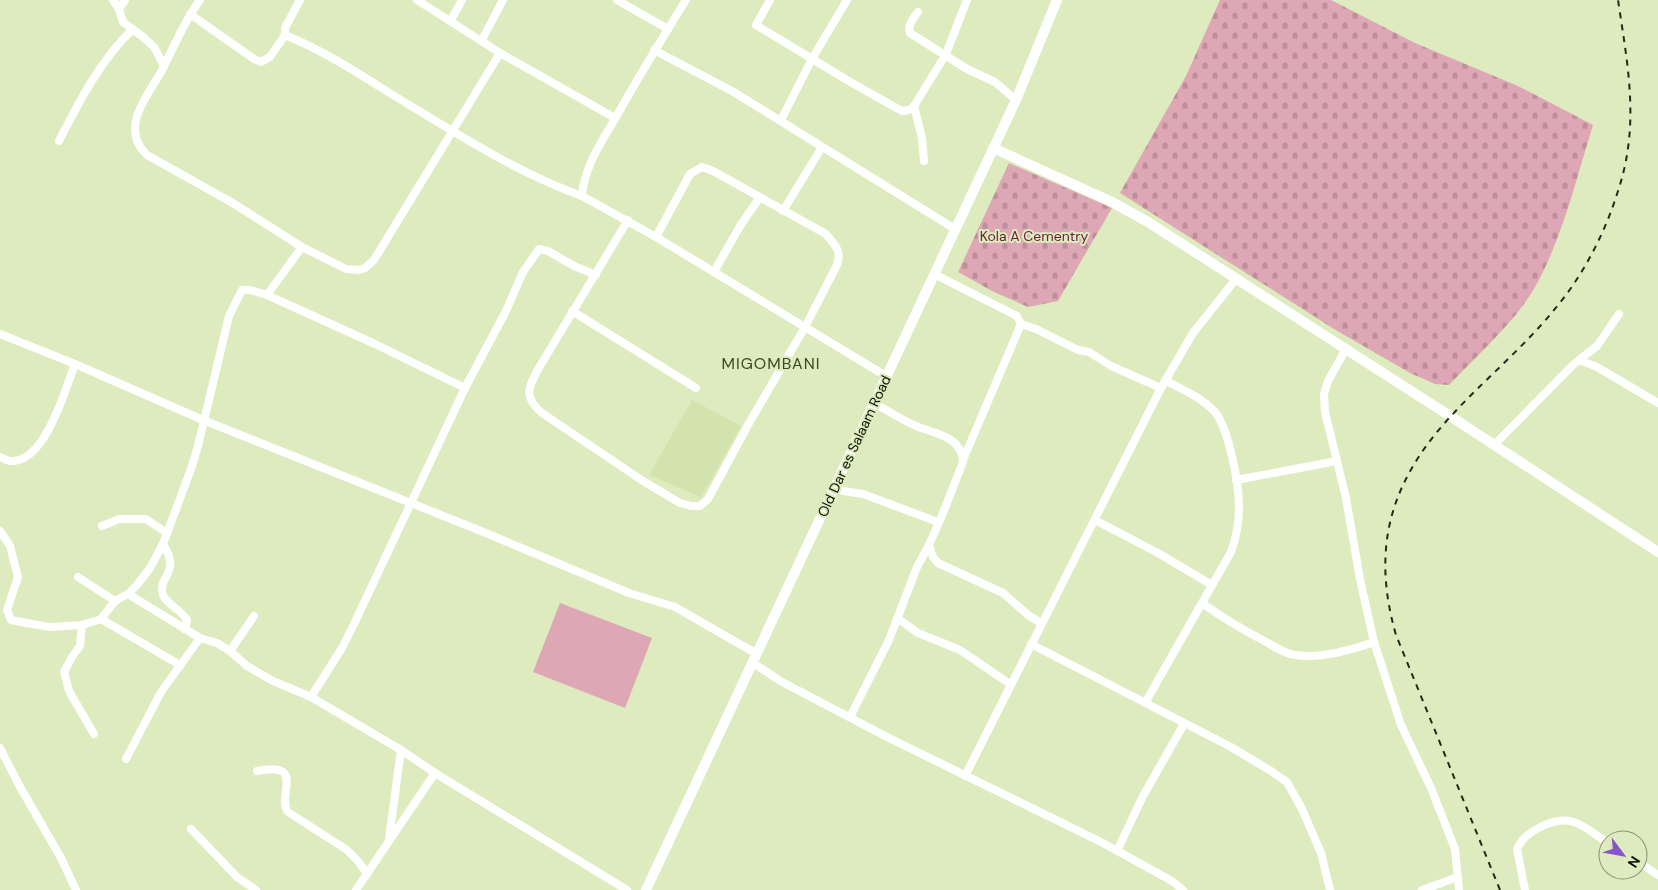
<svg xmlns="http://www.w3.org/2000/svg" width="1658" height="890" viewBox="0 0 1658 890" font-family="'DM Sans',sans-serif">
<style>
.built{fill:#d3e3ae}
.green{fill:#dea7b5}
.cemetery{fill:url(#cemetery-stones)}
.lines{fill:none;stroke-linecap:round;stroke-linejoin:round}
.street{stroke:#fff;stroke-width:8}
.secondary{stroke:#fff;stroke-width:10}
.rail{stroke:#232919;stroke-width:2;stroke-dasharray:6 6;stroke-linecap:butt}
.labels{text-anchor:middle;stroke-width:4;stroke-linejoin:round;paint-order:stroke}
.park-label{font-size:14px;fill:#6b1b39;stroke:#ddebbe}
.street-label{font-size:14px;fill:#0a0e02;stroke:#ddebbe}
.quarter-label{font-size:16px;letter-spacing:1px;fill:#3e4821;stroke:#ddebbe}
</style>
<defs>
<pattern id="cemetery-stones" width="16" height="16" patternUnits="userSpaceOnUse" patternTransform="scale(1.25)"><rect width="16" height="16" fill="#dea7b5"/><path d="M2 7V4a2 2 0 0 1 4 0v3zM10 15v-3a2 2 0 0 1 4 0v3z" fill="#bd8f9a"/></pattern>
</defs>
<rect width="100%" height="100%" fill="#ddebbe"/>
<polygon class="built" points="692,400 741,426 701,497 649,475"/>
<polygon class="green" points="560,603 652,638 625,708 533,672"/>
<g class="cemetery">
<path d="M1220 0H1331L1415 43 1518 86 1593 125C1576 179 1563 237 1535 287 1516 321 1477 355 1449 385L1435 384 1410 373 1334 329 1120 193 1186 76Z"/>
<polygon points="1009,163 1112,208 1058,301 1028,307 992,291 958,272"/>
</g>
<g class="lines">
<g class="street">
<polyline points="113,0 119,9"/>
<polyline points="125,0 119,9 123,22 143,37 154,47 164,66"/>
<path d="M200 0C183 23 174 47 161 72 153 86 139 105 136 120 133 135 137 145 147 155L231 202 302 247 346 269 359 270 365 268 374 260 500 53"/>
<polyline points="417,0 500,53 615,118"/>
<polyline points="617,0 668,29"/>
<path d="M686 0C663 37 640 74 619 112 604 138 584 166 582 196L656 237 886 376"/>
<polyline points="770,0 756,25 852,83 902,111 909,110 914,106 946,54 967,0"/>
<path d="M918 12C913 18 907 26 910 33L967 69 995 82 1016 100"/>
<polyline points="190,14 254,59 261,62 270,57 285,35 285,28 300,0"/>
<polyline points="451,20 462,0"/>
<path d="M285 35C322 50 355 71 388 92 449 129 515 172 582 196"/>
<polyline points="482,40 503,0"/>
<polyline points="654,50 732,91 955,229"/>
<polyline points="914,106 922,138 924,161"/>
<polyline points="781,120 812,59 847,0"/>
<path d="M59 141C79 102 101 59 133 29"/>
<polyline points="783,211 822,147"/>
<path d="M628 220 540 366C529 386 522 396 542 413L643 481 680 503 691 506H700L708 499 748 425 805 327 837 265C842 251 835 245 826 234L713 171 702 167 690 174 656 237"/>
<polyline points="714,272 740,226 760,197"/>
<polyline points="934,274 1017,316 1021,324 1036,329 1078,350 1089,352 1111,366 1161,388"/>
<polyline points="267,295 302,247"/>
<polyline points="572,311 696,388"/>
<polyline points="0,334 75,364 203,420 481,531 629,593 675,607 757,654"/>
<polyline points="1346,349 1328,381 1324,394 1325,412 1346,498 1360,579 1374,642 1401,725 1431,788 1455,849 1459,890"/>
<polyline points="1579,360 1597,346 1619,314"/>
<polyline points="1494,445 1573,365 1579,360 1597,367 1658,403"/>
<path d="M0 457C3 458 8 461 11 461 45 463 65 390 75 364"/>
<polyline points="963,460 1021,324"/>
<polyline points="1236,480 1337,461"/>
<polyline points="834,487 843,491 863,494 938,522"/>
<polyline points="1095,520 1158,553 1212,585"/>
<polyline points="102,526 119,519 146,519 167,533"/>
<polyline points="0,531 10,546 18,577 7,610 11,620 49,627 82,625 101,619 115,601 128,594 137,585 150,568 163,544 191,469 198,446 229,316 242,290 250,290 267,295 375,344 465,388"/>
<path d="M163 544C182 574 157 575 163 595 167 605 181 609 187 620L185 629"/>
<polyline points="929,545 933,557 938,563 1003,593 1028,615 1041,623"/>
<polyline points="78,577 115,601"/>
<polyline points="128,594 200,638 217,643 230,651 247,666 273,681 311,697 401,750 435,773 627,890"/>
<path d="M1202 603C1223 618 1245 631 1268 643 1276 648 1286 654 1295 655 1319 659 1353 650 1374 642"/>
<polyline points="897,618 918,633 960,650 1010,684"/>
<polyline points="101,619 180,665"/>
<polyline points="82,625 80,646 72,657 64,672 69,691 94,734"/>
<polyline points="1031,644 1231,747 1271,771 1287,782 1302,809 1321,853 1330,890"/>
<polyline points="230,651 254,616"/>
<polyline points="753,663 782,682 889,738 1103,843 1172,881 1183,890"/>
<polyline points="311,697 342,648 354,624 465,388 506,311 523,272 539,249 548,251 574,266 596,275"/>
<path d="M1145 703 1231 552C1236 538 1239 522 1239 507 1239 484 1229 428 1214 411 1201 397 1182 390 1165 380"/>
<path d="M850 717 889 640 917 567 929 545 941 518 963 462C962 436 935 434 916 426 902 420 888 411 874 403"/>
<polyline points="0,748 19,785 61,858 76,890"/>
<polyline points="126,759 161,692 200,638"/>
<path d="M257 771C307 761 276 795 288 812L347 850 358 861 367 874"/>
<polyline points="965,776 1161,388 1193,333 1236,279"/>
<polyline points="191,829 237,877 256,890"/>
<polyline points="389,839 401,750"/>
<polyline points="1117,851 1143,796 1184,724"/>
<polyline points="1638,862 1658,875"/>
<polyline points="356,890 435,773"/>
<polyline points="1422,890 1458,877"/>
<path d="M1525 890 1517 849C1525 831 1555 816 1574 822 1586 826 1597 836 1608 843"/>
</g>
<g class="secondary">
<polyline points="993,148 1110,201 1148,222 1450,416 1658,552"/>
<polyline points="646,890 1016,100 1057,0"/>
</g>
<path class="rail" d="M1500 890 1396 635C1371 548 1390 482 1451 416 1484 380 1523 348 1554 310 1583 276 1605 233 1618 191 1640 125 1628 67 1618 0"/>
</g>
<g class="labels">
<g class="park-label">
<text x="1034" y="241">Kola A Cementry</text>
</g>
<g class="street-label">
<text transform="translate(854 446) rotate(-65)" y="5">Old Dar es Salaam Road</text>
</g>
<g class="quarter-label">
<text x="771" y="369">MIGOMBANI</text>
</g>
</g>
<g transform="translate(1623 855) rotate(122)"><circle r="24" fill="#ddebbe" stroke="#899373"/>
<path d="M0-4L9 19L0 12L-9 19Z" fill="#8953cb"/>
<text y="-8" font-size="14" font-weight="bold" text-anchor="middle" fill="#0a0e02">N</text>
</g>
</svg>
